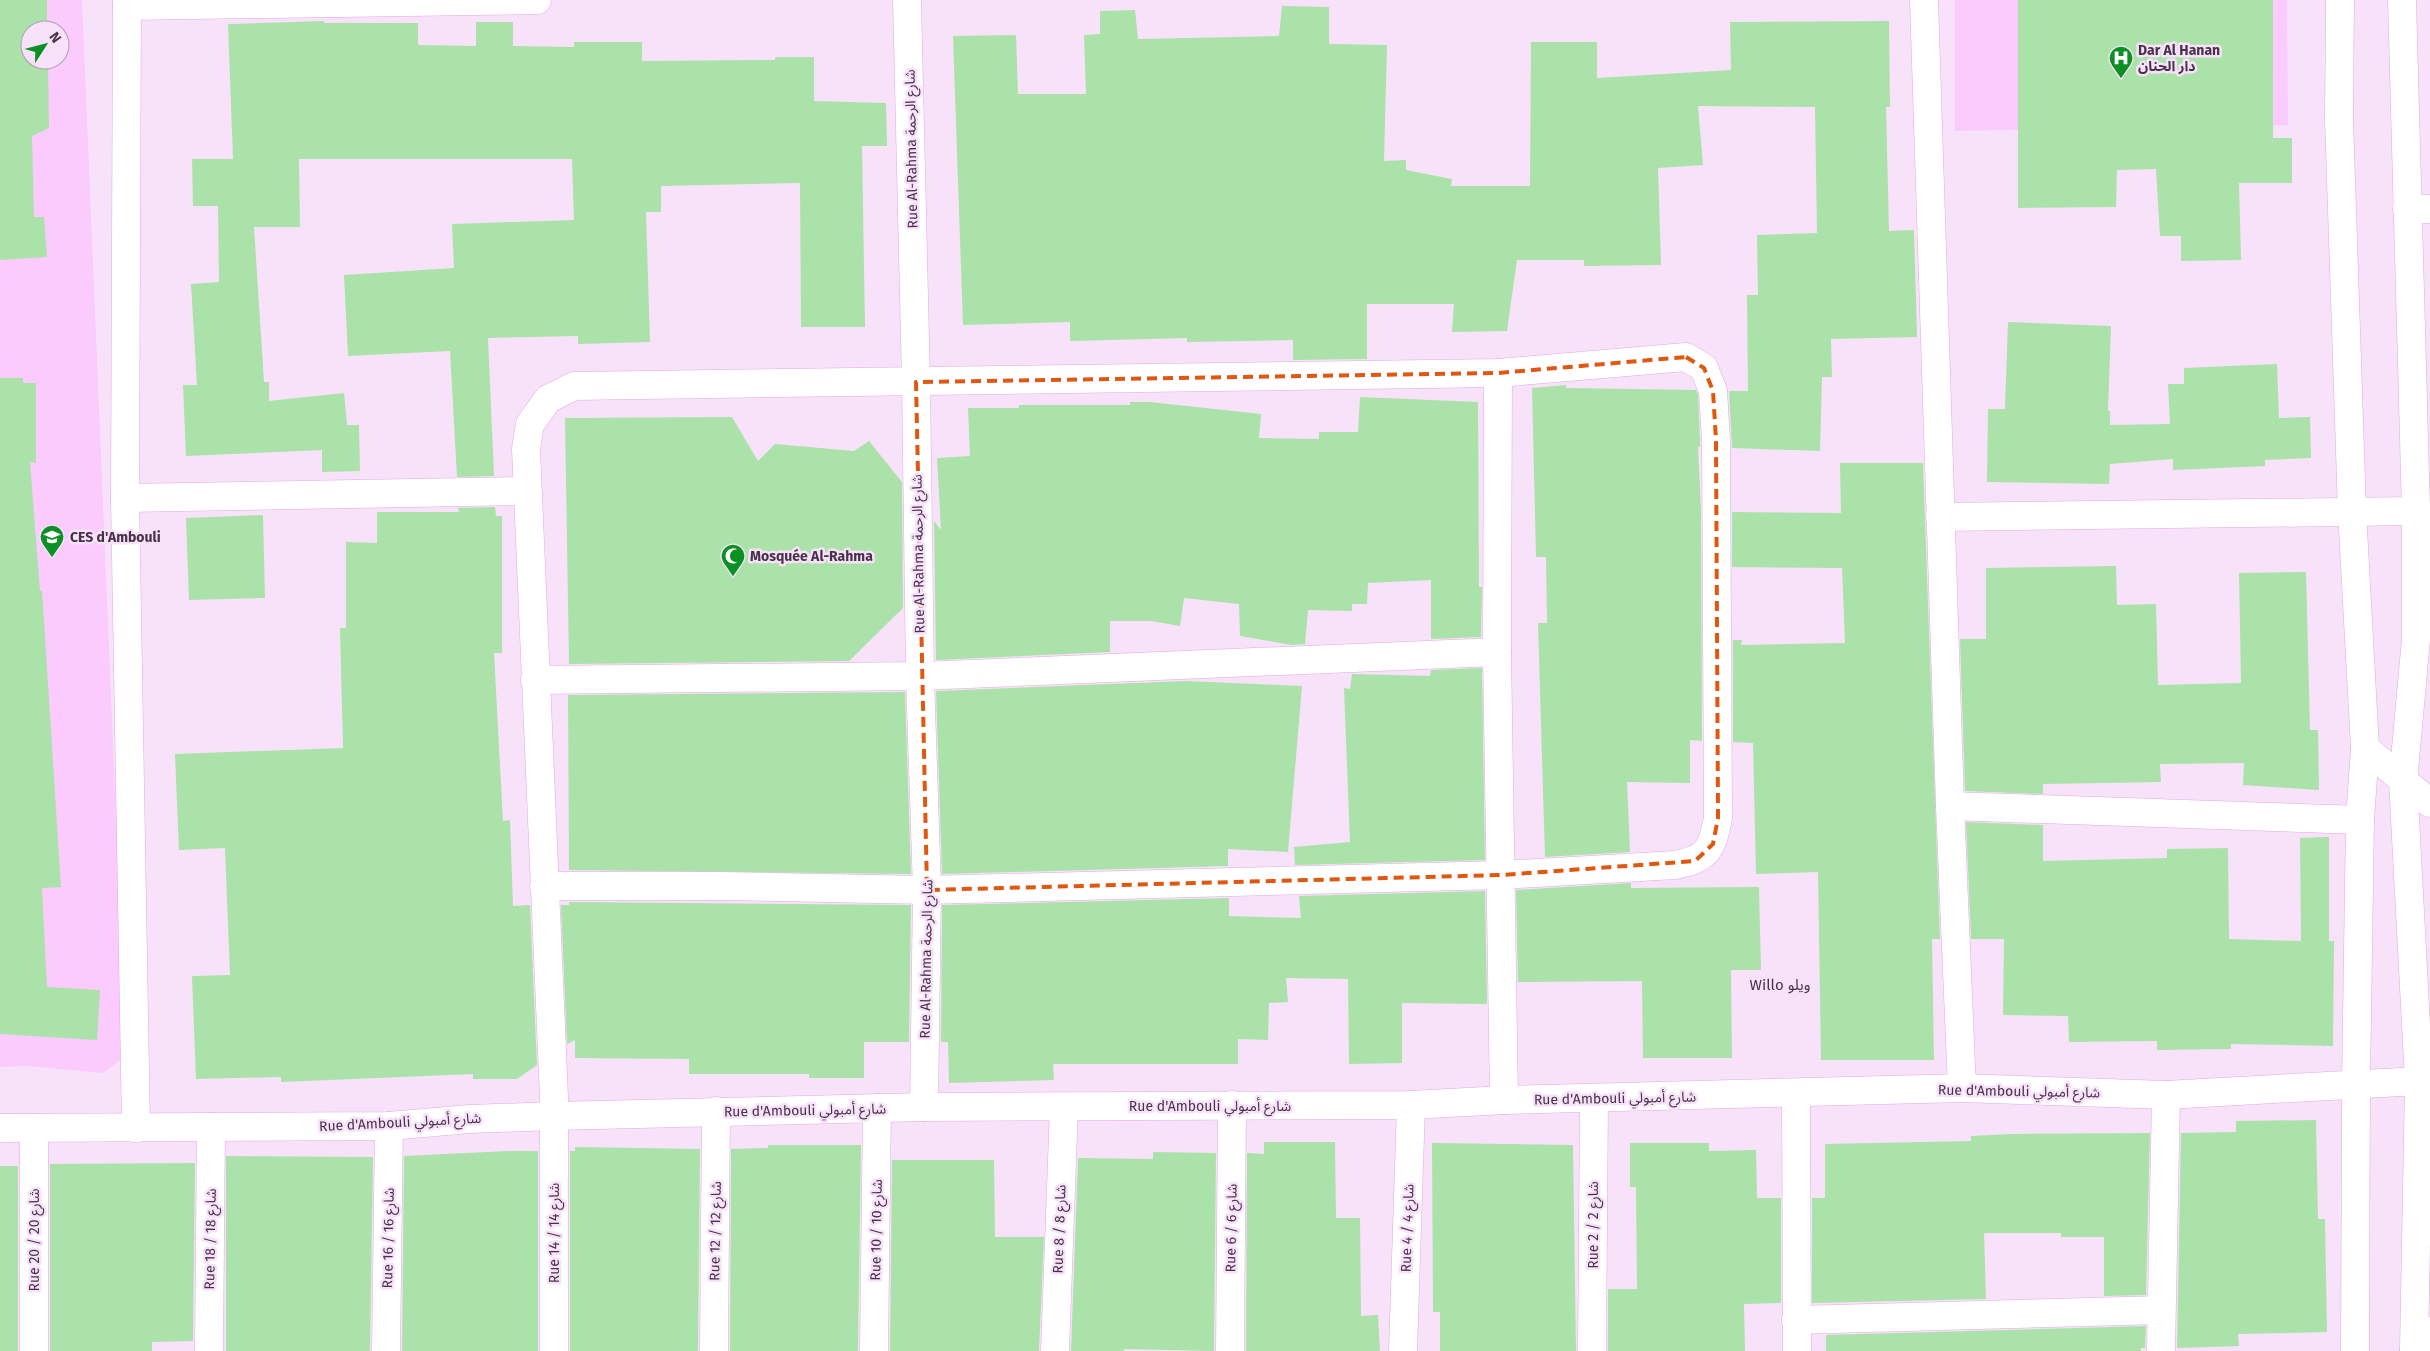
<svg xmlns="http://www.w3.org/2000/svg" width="2430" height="1351" viewBox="0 0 2430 1351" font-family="'Fira Sans','Noto Sans Arabic',sans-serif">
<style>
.built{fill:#fbcbfe;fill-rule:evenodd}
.building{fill:#aae2a9}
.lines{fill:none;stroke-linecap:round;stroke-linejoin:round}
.street-casing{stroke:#dfaae3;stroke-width:29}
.secondary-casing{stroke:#dfaae3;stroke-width:29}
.street{stroke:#fff;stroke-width:28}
.secondary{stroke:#fff;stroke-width:28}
.marked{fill:none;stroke:#e0570f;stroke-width:4;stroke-dasharray:10 6;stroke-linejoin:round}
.labels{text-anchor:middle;stroke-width:5;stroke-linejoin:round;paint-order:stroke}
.poi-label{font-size:14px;font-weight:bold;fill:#473249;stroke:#f8e2f9;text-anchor:start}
.street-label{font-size:14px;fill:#473249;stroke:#f8e2f9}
.neighbourhood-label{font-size:15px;fill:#473249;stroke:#f8e2f9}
</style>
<rect width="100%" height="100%" fill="#f8e2f9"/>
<g class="built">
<path d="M0 0H82L126 1056 103 1073 27 1066 0 1067ZM30 30H60V60H30Z"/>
<polygon points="1955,0 2287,0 2288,125 1955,131"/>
</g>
<g class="building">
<polygon points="0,0 47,0 47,30 30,30 30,60 48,60 49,128 32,136 34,217 44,217 47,257 0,260"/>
<polygon points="2018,0 2273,0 2273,138 2292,138 2292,183 2239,183 2241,260 2181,261 2181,236 2160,236 2156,169 2117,170 2116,207 2018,208"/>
<polygon points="1282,6 1329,7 1329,44 1387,45 1384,161 1406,160 1406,170 1452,179 1451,186 1530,186 1531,42 1597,42 1597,78 1731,70 1730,22 1889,21 1890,107 1886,107 1889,231 1914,230 1917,337 1831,339 1832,377 1822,377 1820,451 1732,448 1729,391 1748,391 1747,295 1758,295 1757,235 1817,233 1815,107 1698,106 1703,165 1658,168 1661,265 1584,266 1584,260 1517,260 1507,331 1452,332 1454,304 1367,304 1367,359 1293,360 1293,340 1187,342 1187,338 1070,341 1070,322 963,325 953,36 1016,35 1018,94 1086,94 1084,35 1100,34 1100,11 1135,10 1138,39 1279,36"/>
<polygon points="324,21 324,23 418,23 418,45 476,46 476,22 513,22 513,46 574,47 574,42 642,42 642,61 775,60 775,57 814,57 814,101 886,103 887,146 862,146 865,327 801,327 800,183 661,186 661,212 646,212 650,342 578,344 578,336 488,338 494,476 457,477 450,351 348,356 344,275 454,268 452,224 574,220 572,159 299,159 300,227 254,227 264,382 269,382 269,401 344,393 347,425 359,425 360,471 322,472 322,450 186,456 183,385 197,385 191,284 219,282 218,206 193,206 192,159 233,159 228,24"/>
<polygon points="2008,322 2111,326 2108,411 2110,411 2110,425 2170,424 2168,384 2184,384 2184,368 2277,364 2279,418 2310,417 2311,458 2265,460 2265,466 2173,470 2173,459 2110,464 2109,484 1987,482 1988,409 2005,409"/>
<polygon points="0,378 23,378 23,383 36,383 36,463 30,462 40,591 42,590 61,887 42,888 47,987 100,990 97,1040 0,1034"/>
<polygon points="1566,385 1566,388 1696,390 1698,394 1700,441 1700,447 1698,447 1701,511 1702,741 1690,740 1690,783 1627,782 1630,852 1545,857 1538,623 1547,623 1546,557 1536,557 1532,388"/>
<polygon points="1360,397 1478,402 1479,587 1482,587 1481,637 1431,639 1431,580 1368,583 1367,604 1352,604 1352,611 1308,610 1305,644 1292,645 1240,636 1239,604 1184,598 1180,626 1151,621 1110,621 1110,652 936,660 934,521 941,530 937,458 970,456 968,408 1019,408 1019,405 1130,405 1130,402 1150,402 1261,414 1259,438 1319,439 1319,432 1358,432"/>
<polygon points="732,417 758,461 775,444 854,451 869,441 902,482 903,608 849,661 569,664 565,418"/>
<polygon points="1840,463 1923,463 1940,939 1932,939 1934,1060 1821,1060 1818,872 1756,874 1753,743 1733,742 1733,640 1742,640 1741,645 1845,643 1842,568 1732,567 1732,512 1841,513"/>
<polygon points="495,507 496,516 502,516 502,653 494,653 503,821 510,820 513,906 530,905 537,1065 517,1079 473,1079 473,1074 281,1082 281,1077 196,1079 192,976 230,975 225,848 179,850 175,754 343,748 340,628 346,628 346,542 377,543 377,512 459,512 458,508"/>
<polygon points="263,515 265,598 189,600 186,518"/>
<polygon points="2116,566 2117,605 2156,604 2158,685 2241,683 2239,573 2306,572 2310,730 2318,730 2319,790 2243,785 2244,763 2160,764 2161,782 2043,784 2043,794 1965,791 1960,639 1986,639 1986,568"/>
<polygon points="1482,668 1485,860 1295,865 1294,847 1350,842 1344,688 1350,689 1352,674 1430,676 1431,670"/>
<polygon points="1186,681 1302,686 1288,852 1228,849 1228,866 942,874 936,691"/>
<polygon points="905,692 911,874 569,870 568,695"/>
<polygon points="1966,822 2043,825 2043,861 2167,858 2167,849 2228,848 2229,939 2301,941 2300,838 2329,837 2329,941 2334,941 2333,1046 2231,1044 2231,1049 2157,1050 2157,1041 2069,1042 2068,1016 2003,1015 2004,939 1971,939"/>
<polygon points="1631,883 1631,888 1759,887 1761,970 1731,970 1732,1058 1643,1058 1642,981 1518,982 1516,890"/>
<polygon points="1485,891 1487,1004 1402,1003 1402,1063 1349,1064 1348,979 1286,978 1288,1002 1269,1003 1268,1040 1238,1039 1238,1064 1053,1064 1054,1080 949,1083 948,1042 941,1042 942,905 1229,898 1229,916 1301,918 1299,896"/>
<polygon points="569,902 911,905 909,1042 864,1042 864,1078 809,1078 809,1074 689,1074 689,1059 575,1058 575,1040 567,1044 561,905 569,905"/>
<polygon points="2316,1120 2318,1219 2325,1219 2327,1332 2238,1334 2239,1346 2177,1348 2181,1133 2236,1132 2236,1121"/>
<polygon points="2150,1133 2146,1295 2104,1296 2104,1237 2061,1237 2061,1233 1984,1233 1986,1299 1812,1303 1812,1198 1825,1198 1825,1144 1971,1141 1971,1136 2011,1134"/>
<polygon points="1264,1142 1335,1142 1336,1218 1360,1218 1361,1316 1378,1315 1380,1351 1246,1351 1247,1153 1264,1154"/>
<polygon points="1432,1143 1573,1145 1576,1351 1440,1351 1440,1312 1433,1312"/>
<polygon points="1630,1143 1709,1143 1709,1151 1756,1150 1757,1198 1781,1198 1781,1303 1744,1304 1745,1351 1608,1351 1608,1289 1637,1289 1636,1187 1630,1187"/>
<polygon points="768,1145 861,1145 858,1351 730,1351 731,1149 768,1148"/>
<polygon points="575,1147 700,1149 698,1351 570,1351 570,1151 575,1151"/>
<polygon points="508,1151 538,1151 538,1351 402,1351 404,1156"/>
<polygon points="1153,1152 1216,1153 1214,1351 1124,1349 1124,1351 1071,1351 1078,1158 1153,1159"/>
<polygon points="226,1156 373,1157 370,1351 226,1351"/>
<polygon points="892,1160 994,1160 995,1237 1044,1237 1039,1351 890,1351"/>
<polygon points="195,1163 193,1341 152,1342 152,1351 50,1351 50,1164"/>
<rect x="0" y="1166" width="18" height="185"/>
<polygon points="2146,1326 2145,1348 2141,1348 2141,1351 1826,1351 1826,1335"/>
</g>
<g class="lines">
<defs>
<g id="street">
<polyline points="127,0 125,498 136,1128"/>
<polyline points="907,0 916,382 920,676 927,890 924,1107"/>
<polyline points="1924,0 1950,806 1962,1088"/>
<polyline points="127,6 537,0"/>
<polyline points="2407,209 2430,209"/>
<polyline points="1498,373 1497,652 1504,1100"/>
<polyline points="125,498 527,491"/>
<polyline points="1940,517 2416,511 2430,517"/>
<polyline points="535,680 920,676 1497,652"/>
<polyline points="2365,748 2430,803"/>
<polyline points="1950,806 2360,820"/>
<path d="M544 886H722L927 890 1501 875 1675 865C1708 859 1712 849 1718 818L1716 440 1713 391 1704 368 1686 357 1498 373 574 386 548 399 530 424 526 449 554 1097V1351"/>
<polyline points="1796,1093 1797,1351"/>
<polyline points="0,1128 389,1126 470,1119 554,1116 924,1107 1411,1105 1504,1100 1962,1088 2166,1095 2419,1081"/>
<polyline points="1796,1320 2161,1310"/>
<polyline points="2414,1350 2430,1331"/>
<polyline points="34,1351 34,1128"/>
<polyline points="209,1351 211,1127"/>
<polyline points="386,1351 389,1126"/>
<polyline points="714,1351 716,1111"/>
<polyline points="874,1351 877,1108"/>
<polyline points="1055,1351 1064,1107"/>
<polyline points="1230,1351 1232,1105"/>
<polyline points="1403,1351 1411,1105"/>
<polyline points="1592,1351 1594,1098"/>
<polyline points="2161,1351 2166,1095"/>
</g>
<g id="secondary">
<polyline points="2340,0 2339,119 2352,511 2365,748 2360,820 2356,1084 2355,1351"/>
<polyline points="2402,0 2416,511 2416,639 2403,781 2419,1081 2414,1351"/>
</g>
</defs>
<use href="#street" class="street-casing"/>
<use href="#secondary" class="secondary-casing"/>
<use href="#street" class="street"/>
<use href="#secondary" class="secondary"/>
</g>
<path class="marked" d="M1686 357 1704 368 1713 391 1716 440 1718 818 1713 844 1695 861 1501 875 927 890 916 382 1498 373Z"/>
<defs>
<symbol id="hospital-pin" viewBox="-11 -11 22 30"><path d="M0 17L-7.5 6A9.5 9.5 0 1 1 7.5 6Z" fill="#0b9123" stroke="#f8e2f9"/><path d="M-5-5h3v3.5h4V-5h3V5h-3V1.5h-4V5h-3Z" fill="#fff"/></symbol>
<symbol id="school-pin" viewBox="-11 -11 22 30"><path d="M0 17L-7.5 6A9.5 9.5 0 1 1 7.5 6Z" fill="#0b9123" stroke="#f8e2f9"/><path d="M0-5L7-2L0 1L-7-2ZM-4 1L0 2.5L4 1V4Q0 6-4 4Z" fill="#fff"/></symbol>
<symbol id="mosque-pin" viewBox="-11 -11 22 30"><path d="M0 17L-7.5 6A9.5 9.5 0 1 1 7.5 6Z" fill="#0b9123" stroke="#f8e2f9"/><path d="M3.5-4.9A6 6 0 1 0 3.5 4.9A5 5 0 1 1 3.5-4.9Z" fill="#fff"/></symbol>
</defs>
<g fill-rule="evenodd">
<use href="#hospital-pin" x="2107" y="44" width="28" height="38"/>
<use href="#school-pin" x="38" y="523" width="28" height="38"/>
<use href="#mosque-pin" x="719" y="542" width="28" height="38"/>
</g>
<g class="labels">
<g class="poi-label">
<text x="2138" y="55">Dar Al Hanan<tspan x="2138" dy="16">دار الحنان</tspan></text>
<text x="70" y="542">CES d'Ambouli</text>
<text x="750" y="561">Mosquée Al-Rahma</text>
</g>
<g class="street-label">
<text transform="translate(911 149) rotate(-91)" y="5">Rue Al-Rahma شارع الرحمة</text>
<text transform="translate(918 554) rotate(-91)" y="5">Rue Al-Rahma شارع الرحمة</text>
<text transform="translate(926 959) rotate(-89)" y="5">Rue Al-Rahma شارع الرحمة</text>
<text transform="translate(2019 1091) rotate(1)" y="5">Rue d'Ambouli شارع أمبولي</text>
<text transform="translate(1615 1098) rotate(-1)" y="5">Rue d'Ambouli شارع أمبولي</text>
<text x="1210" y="1111">Rue d'Ambouli شارع أمبولي</text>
<text transform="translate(805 1110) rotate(-1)" y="5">Rue d'Ambouli شارع أمبولي</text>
<text transform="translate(400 1122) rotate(-3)" y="5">Rue d'Ambouli شارع أمبولي</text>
<text transform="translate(1593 1225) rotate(-90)" y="5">Rue 2 / شارع 2</text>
<text transform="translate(1231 1228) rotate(-89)" y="5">Rue 6 / شارع 6</text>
<text transform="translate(1407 1228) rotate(-88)" y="5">Rue 4 / شارع 4</text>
<text transform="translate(1059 1229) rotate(-88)" y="5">Rue 8 / شارع 8</text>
<text transform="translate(876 1230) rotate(-89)" y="5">Rue 10 / شارع 10</text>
<text transform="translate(715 1231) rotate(-89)" y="5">Rue 12 / شارع 12</text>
<text transform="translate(554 1233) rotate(-90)" y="5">Rue 14 / شارع 14</text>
<text transform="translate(388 1238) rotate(-89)" y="5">Rue 16 / شارع 16</text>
<text transform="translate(210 1239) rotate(-89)" y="5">Rue 18 / شارع 18</text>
<text transform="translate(34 1240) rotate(-90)" y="5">Rue 20 / شارع 20</text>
</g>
<g class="neighbourhood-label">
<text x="1780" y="990">Willo ويلو</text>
</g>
</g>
<g transform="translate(45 45) rotate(54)"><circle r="24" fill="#f8e2f9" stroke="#b19cb3"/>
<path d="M0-4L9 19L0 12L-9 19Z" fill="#0b9123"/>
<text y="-8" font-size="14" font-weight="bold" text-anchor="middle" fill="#473249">N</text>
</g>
</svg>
